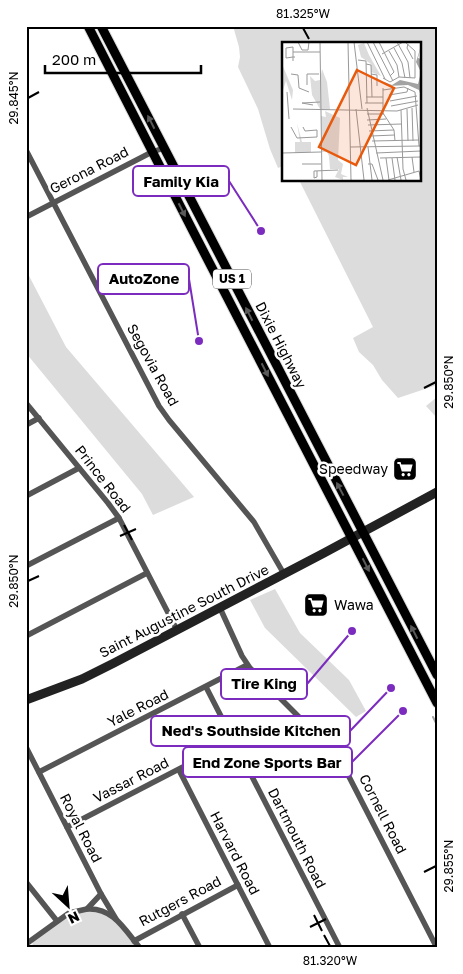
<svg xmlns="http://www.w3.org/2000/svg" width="463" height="974" viewBox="0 0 463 974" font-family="'Golos Text',sans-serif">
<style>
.green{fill:#dcdcdc}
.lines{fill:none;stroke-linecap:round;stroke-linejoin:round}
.stream{stroke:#a3a3a3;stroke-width:2}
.primary-casing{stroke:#dbdbdb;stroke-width:11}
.street{stroke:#555;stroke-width:5.5}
.secondary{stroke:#222;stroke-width:9}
.primary{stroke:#000;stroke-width:9}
.oneway{fill:#595959}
.ticks{fill:none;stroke:#000;stroke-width:2}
.labels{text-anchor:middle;stroke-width:5;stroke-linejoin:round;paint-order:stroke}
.shield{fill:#fff;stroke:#4c4c4c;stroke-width:1}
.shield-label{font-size:12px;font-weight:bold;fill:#000}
.street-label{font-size:14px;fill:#000;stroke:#fff}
.poi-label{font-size:14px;fill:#000;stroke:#fff;text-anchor:end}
.inset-road{fill:none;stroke:#999;stroke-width:1}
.view{fill:#e8590c;fill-opacity:0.15;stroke:#e8590c;stroke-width:2.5}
.inset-edge{fill:none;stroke:#000;stroke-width:2.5}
.leader{fill:none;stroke:#7b2cbf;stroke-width:2}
.callout-dot{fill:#7b2cbf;stroke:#fff;stroke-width:2}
.callout{fill:#fff;stroke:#7b2cbf;stroke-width:2}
.callout-label{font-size:15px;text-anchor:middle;font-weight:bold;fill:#000}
.neatline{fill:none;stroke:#000;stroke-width:2}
.ticks-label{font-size:12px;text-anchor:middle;fill:#000}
</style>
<rect width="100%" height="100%" fill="#fff"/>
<g class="green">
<polygon points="233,26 437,26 437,385 398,398 382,380 373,365 359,352 353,338 373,327 299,180 419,180 419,44 283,44 283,166 278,168 270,149 258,109 238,67 240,57 239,47"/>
<polygon points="26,270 66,347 194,497 153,515 142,494 26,353"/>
<polygon points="437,397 437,418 426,406"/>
<polygon points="275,589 300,633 349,680 366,711 356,717 265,628 250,600"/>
<polygon points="86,909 110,913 137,948 33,948 32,940 48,927"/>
</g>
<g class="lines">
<polyline class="stream" points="433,717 437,725"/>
<defs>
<g id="primary">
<polyline points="88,26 195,235 437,703"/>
<polyline points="101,26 437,675"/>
</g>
</defs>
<use href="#primary" class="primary-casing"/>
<g class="street">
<polyline points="26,150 159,406 169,420 254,522 284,574"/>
<polyline points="26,217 152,152 164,148"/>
<polyline points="26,403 108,503 119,518 177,630"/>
<polyline points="26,425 39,418"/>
<polyline points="26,496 79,468"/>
<polyline points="26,566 119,518"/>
<polyline points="220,608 242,656 250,668 328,746 344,767 437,948"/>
<polyline points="26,636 147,573"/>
<polyline points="206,687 340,948"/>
<polyline points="26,747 101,894 116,919"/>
<polyline points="179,770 270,948"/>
<polyline points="39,772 247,665"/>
<polyline points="67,827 233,741"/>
<polyline points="26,882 57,921"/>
<path d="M87 909C113 907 125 930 140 948"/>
<polyline points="182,914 200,948"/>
<polyline points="134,941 238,885"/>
<polyline points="26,944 69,913 87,909 101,894"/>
</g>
<polyline class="secondary" points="26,700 82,679 114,663 324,553 437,492"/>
<use href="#primary" class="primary"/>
</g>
<defs><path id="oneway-solid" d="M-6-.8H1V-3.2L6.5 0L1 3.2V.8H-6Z" transform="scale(1.25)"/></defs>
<g class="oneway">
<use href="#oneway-solid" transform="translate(151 122) rotate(-117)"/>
<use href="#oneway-solid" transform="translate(182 210) rotate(63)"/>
<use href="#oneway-solid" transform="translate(249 314) rotate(-117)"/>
<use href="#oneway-solid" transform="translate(265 370) rotate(63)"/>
<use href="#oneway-solid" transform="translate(340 489) rotate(-118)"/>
<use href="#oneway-solid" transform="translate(366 565) rotate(63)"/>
<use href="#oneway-solid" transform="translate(414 632) rotate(-117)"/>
</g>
<path class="ticks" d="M303 28 309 39M28 98 39 92M424 388 436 382M124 525 132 540M120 536 136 529M28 581 39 576M424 872 436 866M314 915 322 931M310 927 326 919M324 935 330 946"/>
<defs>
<symbol id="supermarket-square" viewBox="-11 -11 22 22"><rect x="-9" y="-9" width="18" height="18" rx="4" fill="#000" stroke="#fff"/><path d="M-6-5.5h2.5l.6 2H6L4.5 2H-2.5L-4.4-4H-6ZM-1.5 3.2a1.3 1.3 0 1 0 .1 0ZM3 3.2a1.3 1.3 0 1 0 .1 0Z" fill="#fff"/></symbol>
</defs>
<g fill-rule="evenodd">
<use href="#supermarket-square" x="391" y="455" width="28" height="28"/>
<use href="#supermarket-square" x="302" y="591" width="28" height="28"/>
</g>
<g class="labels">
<rect class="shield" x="213" y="269.5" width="38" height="19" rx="4"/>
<g class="shield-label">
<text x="232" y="283">US 1</text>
</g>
<g class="street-label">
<text transform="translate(89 170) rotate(-27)" y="5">Gerona Road</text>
<text transform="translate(281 345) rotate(63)" y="5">Dixie Highway</text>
<text transform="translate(153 365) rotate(61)" y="5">Segovia Road</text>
<text transform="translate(103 479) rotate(52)" y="5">Prince Road</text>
<text transform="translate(184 611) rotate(-27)" y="5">Saint Augustine South Drive</text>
<text transform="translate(138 708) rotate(-27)" y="5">Yale Road</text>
<text transform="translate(131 780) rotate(-27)" y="5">Vassar Road</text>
<text transform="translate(383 814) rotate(63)" y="5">Cornell Road</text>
<text transform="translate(81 828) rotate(63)" y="5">Royal Road</text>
<text transform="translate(297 838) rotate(63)" y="5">Dartmouth Road</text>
<text transform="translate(235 853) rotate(63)" y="5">Harvard Road</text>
<text transform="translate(180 901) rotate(-28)" y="5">Rutgers Road</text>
</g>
<g class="poi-label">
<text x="388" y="474">Speedway</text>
<text x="334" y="610" text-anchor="start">Wawa</text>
</g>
</g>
<g transform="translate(282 42)">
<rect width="139" height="139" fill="#fff"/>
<path d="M82 1 87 13 99 34 89 30V22L79 15 76 3ZM0 22 11 48 10 58 4 39 0 51ZM40 27 45 40 48 67H38L30 53 28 34 33 39 38 38ZM43 69 58 76 56 118 61 122 59 132 66 135H61V138L53 135 57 127H48L47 114 45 110H40L39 74 44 75ZM15 81 20 100H29V110L13 111V100H18Z" fill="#dcdcdc"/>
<path d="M139 4 136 16 139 17V54L137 48 126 43 106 44 104 43 102 40 110 43 118 38 136 42 139 30 134 20Z" fill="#a3a3a3"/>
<path class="inset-road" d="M16 0 20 8H26L27 0M38 0 40 138M66 0 69 138M72 0 80 67M85 0 103 37M91 0 111 39M97 0 112 30 108 34M115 0 126 20 128 36M126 2 125 6 131 17M112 6 120 21 123 36M107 9 115 23 117 35M11 10H38M100 12 121 0M76 18 84 19 85 61M11 19V5L4 6V16L11 15H13M84 22 89 23 90 55M9 32 16 33 17 46 27 50M89 32 95 33V44M101 36 108 40 117 35 133 36V9L123 0M25 43V32H37M101 46V71L112 88 113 99M101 48 122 45 133 50 137 104M5 50 7 77M107 53 125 50 126 46M84 55H101M108 59 135 54M83 61H101M31 63 20 61 38 60M109 64 136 59M85 66 101 138M130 66 131 99M11 67 115 69 136 63M74 67 82 138M125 67 126 99M119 68 121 127 124 138M85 72H102M85 78 104 77M86 83 120 82M9 85 15 96 35 95V88M21 85 23 89 35 88M87 89 112 88M89 94 113 93M90 99 137 98M68 105 139 104M86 105 90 138M0 111 39 110M94 111 139 109M115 115 119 138M130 115 132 130M98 116 139 115M104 116 107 138M110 116 113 138M20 122H39M86 122H90L96 138M35 129V135L32 136V129L56 128M106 138 137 129 139 138"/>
<path class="view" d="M75 28 112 46 74 123 37 105Z"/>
<rect width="139" height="139" class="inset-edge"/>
</g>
<path class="leader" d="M261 231L229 181M199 341L189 279M352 631L307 684M391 688L350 731M403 711L352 762"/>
<g class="callout-dot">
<circle cx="261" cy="231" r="5"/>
<circle cx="199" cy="341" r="5"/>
<circle cx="352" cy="631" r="5"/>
<circle cx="391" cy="688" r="5"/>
<circle cx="403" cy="711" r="5"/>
</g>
<g class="callout">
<rect x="133" y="166" width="96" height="30" rx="5"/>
<rect x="98" y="264" width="91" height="30" rx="5"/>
<rect x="221" y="669" width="86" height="30" rx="5"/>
<rect x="151" y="716" width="199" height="30" rx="5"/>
<rect x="183" y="747" width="169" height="30" rx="5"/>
</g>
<g class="callout-label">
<text x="181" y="187">Family Kia</text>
<text x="144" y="284">AutoZone</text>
<text x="264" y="689">Tire King</text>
<text x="251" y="736">Ned's Southside Kitchen</text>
<text x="267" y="768">End Zone Sports Bar</text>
</g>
<rect width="463" height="974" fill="none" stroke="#ffffff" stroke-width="55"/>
<g transform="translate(68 906) rotate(154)" stroke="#ffffff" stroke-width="4" paint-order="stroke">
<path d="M0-4L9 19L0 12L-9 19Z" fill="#000000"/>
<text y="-8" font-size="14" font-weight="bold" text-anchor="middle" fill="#000000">N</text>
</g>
<path d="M45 65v8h156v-8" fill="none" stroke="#000000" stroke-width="2.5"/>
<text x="52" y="65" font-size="15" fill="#000000" stroke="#ffffff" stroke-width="4" paint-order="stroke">200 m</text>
<rect x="28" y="28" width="408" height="918" class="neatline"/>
<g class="ticks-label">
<text x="303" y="18">81.325°W</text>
<text transform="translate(14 98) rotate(-90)" y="4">29.845°N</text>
<text transform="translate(449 382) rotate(-90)" y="4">29.850°N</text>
<text transform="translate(14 581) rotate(-90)" y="4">29.850°N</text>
<text transform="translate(449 866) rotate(-90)" y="4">29.855°N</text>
<text x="330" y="965">81.320°W</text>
</g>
</svg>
